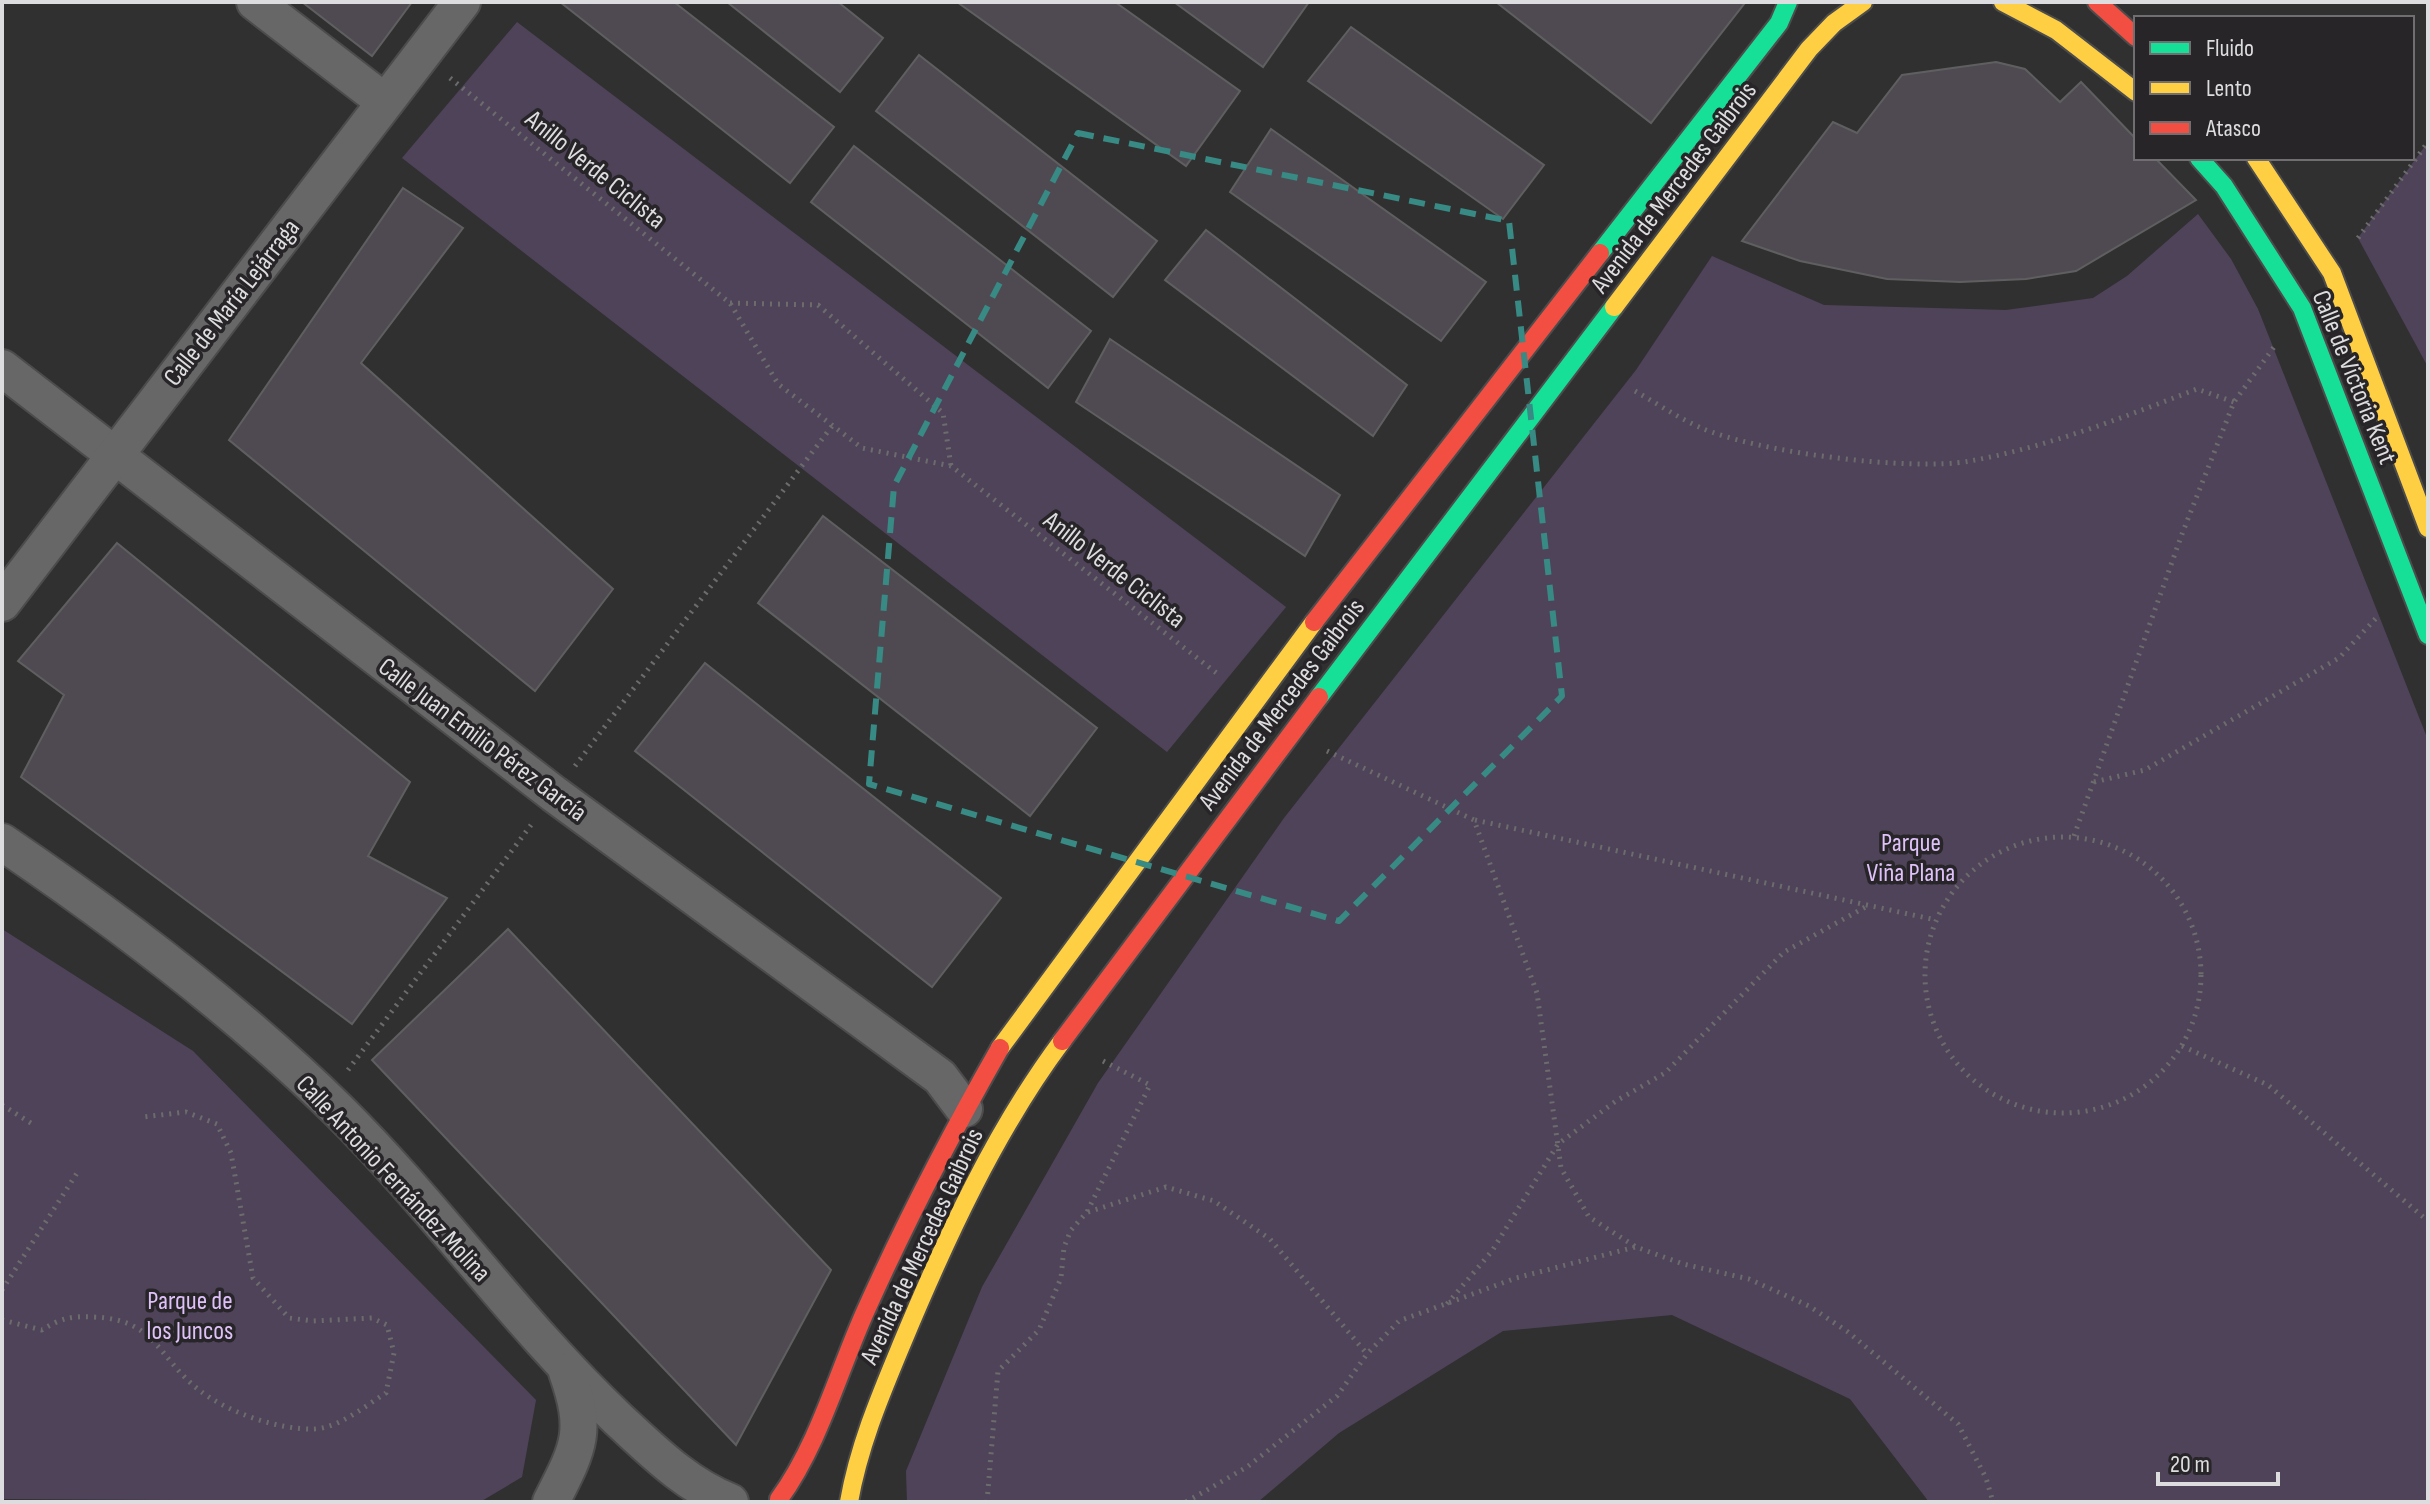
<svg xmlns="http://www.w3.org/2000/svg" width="2430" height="1504" viewBox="0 0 2430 1504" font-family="'Sofia Sans Condensed',sans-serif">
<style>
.green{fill:#4f435a}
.building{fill:#4f4a52;stroke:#605f60;stroke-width:2}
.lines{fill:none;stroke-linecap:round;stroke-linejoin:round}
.street-casing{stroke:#4d4c4d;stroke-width:40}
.fast-casing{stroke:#4d4c4d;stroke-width:22}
.slow-casing{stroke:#4d4c4d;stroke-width:22}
.jam-casing{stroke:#4d4c4d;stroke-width:22}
.path{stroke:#6c6c6c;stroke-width:5;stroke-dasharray:2 6;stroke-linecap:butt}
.street{stroke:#676768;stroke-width:36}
.fast{stroke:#16e098;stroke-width:18}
.slow{stroke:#ffcf43;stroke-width:18}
.jam{stroke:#f24e42;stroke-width:18}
.marked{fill:none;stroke:#388a84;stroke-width:6;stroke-dasharray:16 10;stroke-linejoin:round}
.labels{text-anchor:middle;stroke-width:7;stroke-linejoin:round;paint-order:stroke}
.street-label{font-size:26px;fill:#dddcde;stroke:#272528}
.park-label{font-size:26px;fill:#dfc1f9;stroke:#272528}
</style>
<rect width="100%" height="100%" fill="#313031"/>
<g class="green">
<polygon points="517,22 1286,607 1167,752 402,158"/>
<polygon points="2428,142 2428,367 2358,238"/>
<polygon points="2198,214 2231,259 2258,309 2428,740 2428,1502 1929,1502 1850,1399 1672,1315 1503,1331 1339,1433 1258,1502 907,1502 906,1471 982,1287 1098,1083 1284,818 1636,370 1712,256 1824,305 2006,310 2093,298 2127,276"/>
<polygon points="2,929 193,1051 536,1400 522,1477 480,1502 2,1499"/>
</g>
<g class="building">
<polygon points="302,2 412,2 372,56"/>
<polygon points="560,2 674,2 834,127 790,183"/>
<polygon points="727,2 838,2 883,38 840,92"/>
<polygon points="957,2 1115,2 1240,91 1186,166"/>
<polygon points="1174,2 1309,2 1263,67"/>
<polygon points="1496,2 1742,2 1744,4 1651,123"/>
<polygon points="1351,27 1544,165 1503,219 1308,81"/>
<polygon points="919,55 1157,241 1113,297 876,111"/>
<polygon points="1996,62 2025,69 2060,102 2081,82 2136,139 2136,158 2155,158 2196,200 2076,271 2026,279 1960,282 1887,279 1800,261 1742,241 1833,122 1857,133 1902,75"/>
<polygon points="1271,129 1486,282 1441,341 1230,192"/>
<polygon points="854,146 1091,331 1048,388 811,202"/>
<polygon points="403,188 463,228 361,363 613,589 535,691 229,440"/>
<polygon points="1206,230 1407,385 1373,436 1165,280"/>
<polygon points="1110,339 1340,495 1305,556 1076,402"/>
<polygon points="823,516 1097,728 1030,816 758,603"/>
<polygon points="117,543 410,782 368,856 447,898 352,1024 21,777 64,695 18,661"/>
<polygon points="705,663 1001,898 932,987 635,751"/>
<polygon points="508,929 831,1270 736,1445 372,1060"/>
</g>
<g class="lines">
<defs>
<g id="street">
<polyline points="255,2 385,102"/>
<polyline points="2,368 554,794 940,1077 964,1109"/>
<polyline points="2,603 462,2"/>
<path d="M2 842C120 922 236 1010 338 1110 437 1208 517 1324 619 1420 654 1452 685 1484 730 1502"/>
<path d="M551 1502C579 1447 588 1432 567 1372"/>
</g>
<g id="fast">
<polyline points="2199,158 2224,186 2302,308 2428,635"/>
<polyline points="1600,253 1779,23 1788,2"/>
<polyline points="1319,697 1614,307"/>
</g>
<g id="slow">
<polyline points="2003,2 2056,30 2136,92"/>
<polyline points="2256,158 2332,273 2428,528"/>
<polyline points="1614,307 1809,49 1834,23 1863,2"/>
<polyline points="1000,1048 1314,622"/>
<path d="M849 1502C859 1445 881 1394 903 1341 946 1238 995 1131 1062 1041"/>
</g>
<g id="jam">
<polyline points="2097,2 2136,37"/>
<polyline points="1314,622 1600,253"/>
<polyline points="1062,1041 1319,697"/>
<path d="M779 1499C819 1444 838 1372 866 1310 906 1221 951 1134 1000 1048"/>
</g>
</defs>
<use href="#street" class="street-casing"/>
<use href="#fast" class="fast-casing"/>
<use href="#slow" class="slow-casing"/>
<use href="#jam" class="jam-casing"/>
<g class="path">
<polyline points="450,78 730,303 778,384 862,448 951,466 1219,675"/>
<polyline points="2358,238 2428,142"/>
<polyline points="730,303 818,305 943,413 951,466"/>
<path d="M1635 391C1656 403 1677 417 1699 427 1754 452 1911 472 1970 461 2048 447 2124 417 2197 389L2234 402"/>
<polyline points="1327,751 1474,820 1537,993 1561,1168 1589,1217 1636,1247 1683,1264 1749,1279 1809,1306 1848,1332 1958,1424 1986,1478 1993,1502"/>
<polyline points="575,766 832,426"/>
<polyline points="2094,782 2145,770 2339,658 2378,616"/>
<polyline points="1475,820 1936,920"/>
<polyline points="2074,836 2182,534 2234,402 2274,347"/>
<circle cx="2063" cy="975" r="138"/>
<polyline points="2182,1046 2268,1085 2428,1221"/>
<polyline points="348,1070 531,825"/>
<polyline points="2,1105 34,1125"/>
<polyline points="1088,1212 1166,1187 1214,1201 1270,1239 1367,1354"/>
<polyline points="2,1290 77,1173"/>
<polyline points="1447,1304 1492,1251 1558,1144 1616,1101 1665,1073 1784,952 1869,905"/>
<path d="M2 1320 42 1330C61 1318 71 1316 93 1317 156 1319 157 1357 199 1390 227 1412 278 1430 314 1429 339 1428 365 1406 386 1393L394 1353 387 1325 372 1318 313 1321 289 1318 253 1278 231 1153 217 1124 186 1112 143 1117"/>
<polyline points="987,1502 998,1371 1039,1330 1061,1278 1064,1247 1071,1230 1087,1212 1150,1085 1099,1059"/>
<polyline points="1186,1502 1247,1467 1337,1396 1367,1354 1399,1321 1516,1278 1635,1247"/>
</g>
<use href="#street" class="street"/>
<use href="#fast" class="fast"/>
<use href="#slow" class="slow"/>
<use href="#jam" class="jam"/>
</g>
<path class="marked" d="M1078 133 1509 221 1562 696 1339 921 869 784 894 486Z"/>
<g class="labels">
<g class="street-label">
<text transform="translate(596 169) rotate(39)" y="9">Anillo Verde Ciclista</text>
<text transform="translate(1673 187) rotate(-53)" y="9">Avenida de Mercedes Gaibrois</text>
<text transform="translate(231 302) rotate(-52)" y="9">Calle de María Lejárraga</text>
<text transform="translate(2355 377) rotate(68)" y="9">Calle de Victoria Kent</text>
<text transform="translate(1115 569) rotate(38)" y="9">Anillo Verde Ciclista</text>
<text transform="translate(1281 704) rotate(-53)" y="9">Avenida de Mercedes Gaibrois</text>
<text transform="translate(483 739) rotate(37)" y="9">Calle Juan Emilio Pérez García</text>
<text transform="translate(394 1178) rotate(47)" y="9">Calle Antonio Fernández Molina</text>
<text transform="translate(921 1246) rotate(-65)" y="9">Avenida de Mercedes Gaibrois</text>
</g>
<g class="park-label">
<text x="1911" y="851">Parque<tspan x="1911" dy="30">Viña Plana</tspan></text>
<text x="190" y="1309">Parque de<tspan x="190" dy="30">los Juncos</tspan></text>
</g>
</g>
<rect width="2430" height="1504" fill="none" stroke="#dddcde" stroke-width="8"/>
<rect x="2134" y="16" width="280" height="144" fill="#272528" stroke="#706e71" stroke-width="2"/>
<rect x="2150" y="42" width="40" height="12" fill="#16e098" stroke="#706e71" stroke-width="2"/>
<text x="2206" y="56" font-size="24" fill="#dddcde">Fluido</text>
<rect x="2150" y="82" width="40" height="12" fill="#ffcf43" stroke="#706e71" stroke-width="2"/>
<text x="2206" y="96" font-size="24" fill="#dddcde">Lento</text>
<rect x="2150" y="122" width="40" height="12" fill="#f24e42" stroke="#706e71" stroke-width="2"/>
<text x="2206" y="136" font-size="24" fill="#dddcde">Atasco</text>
<path d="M2158 1472v12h120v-12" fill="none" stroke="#dddcde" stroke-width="4"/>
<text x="2170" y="1472" font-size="24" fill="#dddcde" stroke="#272528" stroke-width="6" paint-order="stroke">20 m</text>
</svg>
